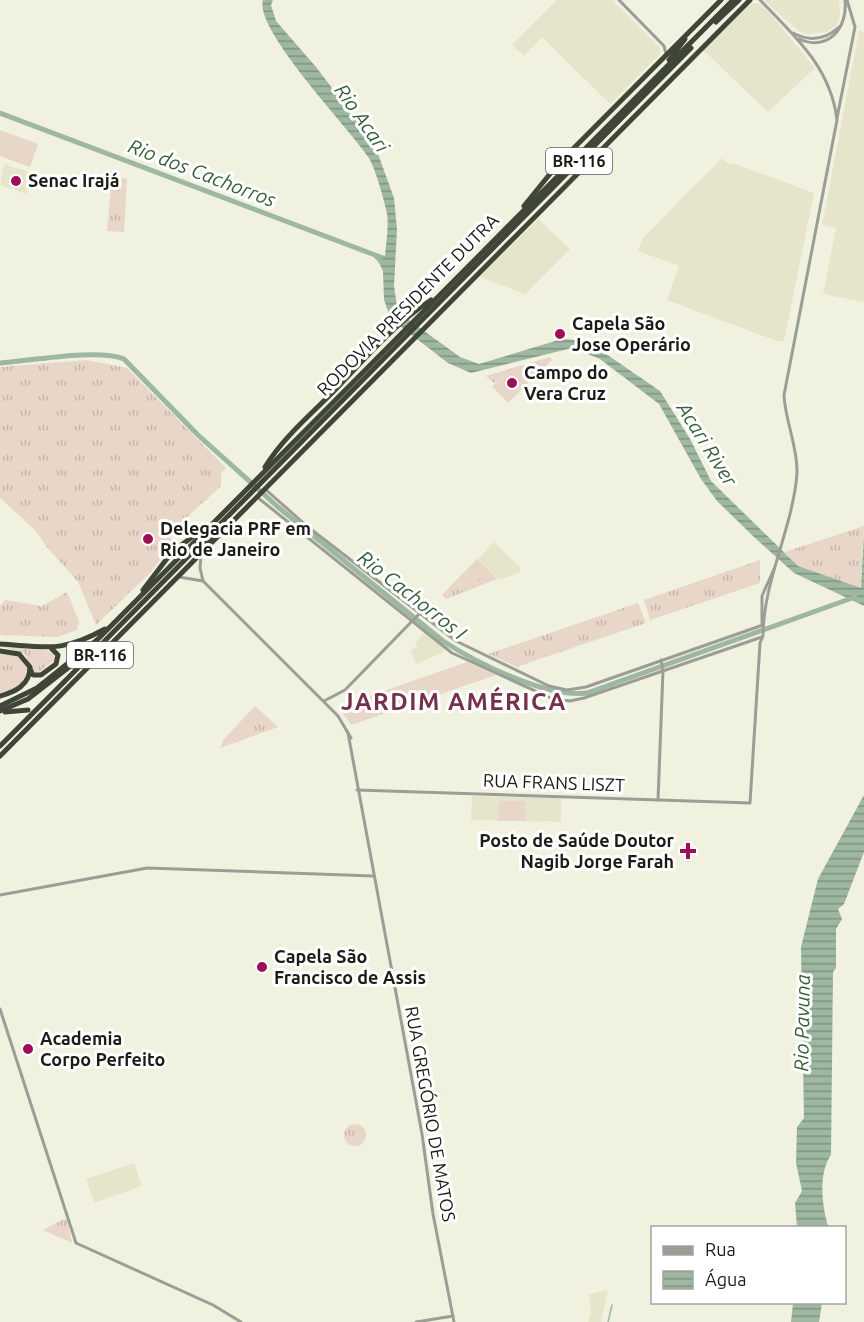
<svg xmlns="http://www.w3.org/2000/svg" width="864" height="1322" viewBox="0 0 864 1322" font-family="Ubuntu,sans-serif">
<style>
.built{fill:#e6e5cb}
.grass{fill:url(#grass-tufts)}
.garden{fill:#e8d6c8}
.water{fill:url(#water-rules)}
.lines{fill:none;stroke-linecap:round;stroke-linejoin:round}
.stream{stroke:#9eb7a0;stroke-width:1.5}
.river{stroke:#9eb7a0;stroke-width:5}
.minor{stroke:#9b9e97;stroke-width:3}
.highway{stroke:#3f4537;stroke-width:5}
.highway-bridge{stroke:#3f4537;stroke-width:5}
.poi-dot{fill:#9f0d56;stroke:#fff;stroke-width:2}
.labels{text-anchor:middle;stroke-width:6;stroke-linejoin:round;paint-order:stroke}
.shield{fill:#fff;stroke:#605f5b;stroke-width:1.5}
.shield-label{font-size:16px;font-weight:bold;fill:#1c1b15}
.poi-label{font-size:18px;font-weight:bold;fill:#1c1b15;stroke:#fff;text-anchor:start}
.street-label{font-size:18px;fill:#1c1b15;stroke:#fff}
.water-label{font-size:20px;font-style:italic;fill:#355d3a;stroke:#fff}
.district-label{font-size:24px;font-weight:bold;letter-spacing:1.5px;fill:#75314a;stroke:#fff}
</style>
<defs>
<pattern id="grass-tufts" width="24" height="20" patternUnits="userSpaceOnUse" patternTransform="scale(1.5)"><rect width="24" height="20" fill="#e8d6c8"/><path d="M3 7l-1-3M5 7V3M7 7l1-3M15 17l-1-3M17 17v-4M19 17l1-3" fill="none" stroke="#c6b7ab"/></pattern>
<pattern id="water-rules" width="6" height="5" patternUnits="userSpaceOnUse" patternTransform="scale(1.5)"><rect width="6" height="5" fill="#9eb7a0"/><path d="M0 2.5h6" fill="none" stroke="#809481"/></pattern>
</defs>
<rect width="100%" height="100%" fill="#f1f1df"/>
<g class="built">
<polygon points="557,0 612,0 660,48 660,54 610,104 542,37 524,56 512,45"/>
<polygon points="763,0 839,0 840,16 836,26 827,32 806,34 800,32"/>
<polygon points="751,3 759,3 773,17 815,68 768,112 703,50"/>
<polygon points="859,31 864,32 864,302 823,294 836,228 822,225"/>
<polygon points="722,158 727,163 736,164 814,193 784,341 777,341 667,300 679,266 638,251 643,238"/>
<polygon points="4,164 34,174 26,194 0,185"/>
<polygon points="538,219 570,249 525,294 479,277"/>
<polygon points="494,542 521,568 519,573 499,580 478,559"/>
<polygon points="425,632 443,647 444,652 416,664 411,650 418,647 415,644"/>
<polygon points="472,796 561,798 561,822 471,820"/>
<polygon points="134,1163 142,1186 94,1203 86,1179"/>
<polygon points="608,1290 601,1322 588,1322 591,1312 589,1294"/>
</g>
<g class="grass">
<polygon points="112,176 127,179 124,232 107,231"/>
<polygon points="550,357 552,360 531,380 518,367 494,383 486,376"/>
<polygon points="87,360 127,368 226,468 221,473 221,486 173,530 169,548 151,572 96,625 78,582 47,547 35,530 0,498 0,367"/>
<polygon points="864,526 861,588 798,566 785,552"/>
<polygon points="477,559 497,579 446,599 442,595"/>
<polygon points="760,560 760,583 650,620 644,600"/>
<polygon points="67,592 79,621 77,630 58,637 0,635 0,606 5,600 42,606"/>
<polygon points="638,603 646,623 519,666 520,668 488,654"/>
<polygon points="0,646 52,651 56,659 38,673 33,672 25,654"/>
<path d="M0 653 21 657 28 667C24 685 16 688 0 693Z"/>
<polygon points="255,706 278,727 220,748 224,739"/>
<circle cx="355" cy="1135" r="11"/>
<polygon points="64,1219 67,1220 72,1243 43,1230"/>
</g>
<g class="garden">
<polygon points="0,130 38,144 30,167 0,156"/>
<polygon points="515,367 518,367 531,380 508,403 492,386"/>
<polygon points="477,561 487,571 469,590 458,580"/>
<polygon points="467,662 496,675 351,725 338,707"/>
<polygon points="499,801 526,801 525,821 498,821"/>
</g>
<g class="water">
<path d="M263 0H273L271 5 276 21 316 67 374 143 394 198 397 229 394 286 398 312 460 357 479 364 562 339 575 340 609 356 660 391 690 439 711 481 798 566 861 588 864 534V606L794 573 754 537 717 501 701 479 659 404 600 359 572 348 471 373 448 363 391 319 384 300 383 271 375 255 376 253 385 256C386 243 389 227 387 214 385 202 375 168 369 158 350 129 254 30 263 0Z"/>
<path d="M864 795V852L844 904 838 909 842 919 836 929V968L833 972 831 1155C818 1173 822 1206 828 1226L797 1227 795 1203 802 1191 796 1163 797 1127 804 1118 801 947 818 879Z"/>
<polygon points="793,1303 822,1303 819,1322 791,1322"/>
</g>
<g class="lines">
<polyline class="stream" points="608,1322 612,1305"/>
<g class="river">
<polyline points="0,113 375,255 380,260"/>
<path d="M0 363C29 361 99 348 124 359L198 435 278 507 443 641C477 663 546 698 587 693L855 597"/>
</g>
<g class="minor">
<polyline points="619,0 664,46 666,54"/>
<path d="M793 33C810 42 825 40 839 27"/>
<path d="M799 39C828 52 848 28 845 0"/>
<polyline points="837,118 855,27 847,0"/>
<polyline points="265,489 308,527 456,641 549,686 567,690 586,687 763,625"/>
<polyline points="257,497 452,653 553,699 570,701 584,698 762,637"/>
<polyline points="201,556 200,568 203,581"/>
<polyline points="179,577 203,581 338,716 351,738"/>
<polyline points="762,623 762,596 774,569"/>
<polyline points="324,701 345,690 419,614"/>
<polyline points="348,733 422,1134 433,1214 454,1322"/>
<path d="M357 790 750 803 760 643 763 636C763 581 793 528 797 473 798 447 785 421 784 395L837 120C831 68 795 36 760 0"/>
<polyline points="658,800 663,671 661,660"/>
<polyline points="0,895 147,868 373,876"/>
<polyline points="0,1009 76,1243 213,1305 241,1322"/>
<polyline points="416,1322 453,1316"/>
</g>
<g class="highway">
<polyline points="716,22 739,0"/>
<polyline points="669,60 685,39"/>
<polyline points="524,206 558,164 721,0"/>
<path d="M265 467C283 438 309 416 333 392 364 360 394 324 431 300"/>
<polyline points="201,548 217,534"/>
<polyline points="143,590 172,552 203,529"/>
<path d="M0 644C48 647 61 653 105 629"/>
<path d="M0 651 19 654 30 667C30 685 15 692 0 696"/>
<polyline points="30,669 33,675 41,675 56,664 58,655 51,648"/>
<polyline points="64,682 691,48"/>
<polyline points="0,706 37,688 97,640 733,0"/>
<polyline points="0,711 28,699 95,647"/>
<polyline points="5,712 28,710"/>
<polyline points="0,756 750,0"/>
</g>
<polyline class="highway-bridge" points="0,746 64,682"/>
</g>
<g class="poi-dot">
<circle cx="16" cy="181" r="6"/>
<circle cx="560" cy="334" r="6"/>
<circle cx="512" cy="383" r="6"/>
<circle cx="148" cy="539" r="6"/>
<path d="M685 842h6v6h6v6h-6v6h-6v-6h-6v-6h6z"/>
<circle cx="262" cy="967" r="6"/>
<circle cx="28" cy="1049" r="6"/>
</g>
<g class="labels">
<g class="shield">
<rect x="546" y="148" width="66" height="26" rx="4.5"/>
<rect x="67" y="642" width="66" height="26" rx="4.5"/>
</g>
<g class="shield-label">
<text x="579" y="167">BR-116</text>
<text x="100" y="661">BR-116</text>
</g>
<g class="poi-label">
<text x="28" y="187">Senac Irajá</text>
<text x="572" y="330">Capela São<tspan x="572" dy="21">Jose Operário</tspan></text>
<text x="524" y="379">Campo do<tspan x="524" dy="21">Vera Cruz</tspan></text>
<text x="160" y="535">Delegacia PRF em<tspan x="160" dy="21">Rio de Janeiro</tspan></text>
<text x="674" y="847" text-anchor="end">Posto de Saúde Doutor<tspan x="674" dy="21">Nagib Jorge Farah</tspan></text>
<text x="274" y="963">Capela São<tspan x="274" dy="21">Francisco de Assis</tspan></text>
<text x="40" y="1045">Academia<tspan x="40" dy="21">Corpo Perfeito</tspan></text>
</g>
<g class="street-label">
<text transform="translate(408 305) rotate(-45)" y="6">RODOVIA PRESIDENTE DUTRA</text>
<text transform="translate(554 783) rotate(2)" y="6">RUA FRANS LISZT</text>
<text transform="translate(430 1114) rotate(80)" y="6">RUA GREGÓRIO DE MATOS</text>
</g>
<g class="water-label">
<text transform="translate(362 118) rotate(55)" y="7">Rio Acari</text>
<text transform="translate(202 173) rotate(21)" y="7">Rio dos Cachorros</text>
<text transform="translate(707 444) rotate(58)" y="7">Acari River</text>
<text transform="translate(412 595) rotate(38)" y="7">Rio Cachorros I</text>
<text transform="translate(802 1023) rotate(-89)" y="7">Rio Pavuna</text>
</g>
<g class="district-label">
<text x="454" y="710">JARDIM AMÉRICA</text>
</g>
</g>
<rect x="651" y="1226" width="195" height="78" fill="#ffffff" stroke="#a4a4a1" stroke-width="1.5"/>
<rect x="663" y="1246" width="30" height="9" fill="#9b9e97" stroke="#a4a4a1" stroke-width="1.5"/>
<text x="705" y="1256" font-size="18" fill="#1c1b15">Rua</text>
<rect x="663" y="1271" width="30" height="18" fill="url(#water-rules)" stroke="#a4a4a1" stroke-width="1.5"/>
<text x="705" y="1286" font-size="18" fill="#1c1b15">Água</text>
</svg>
